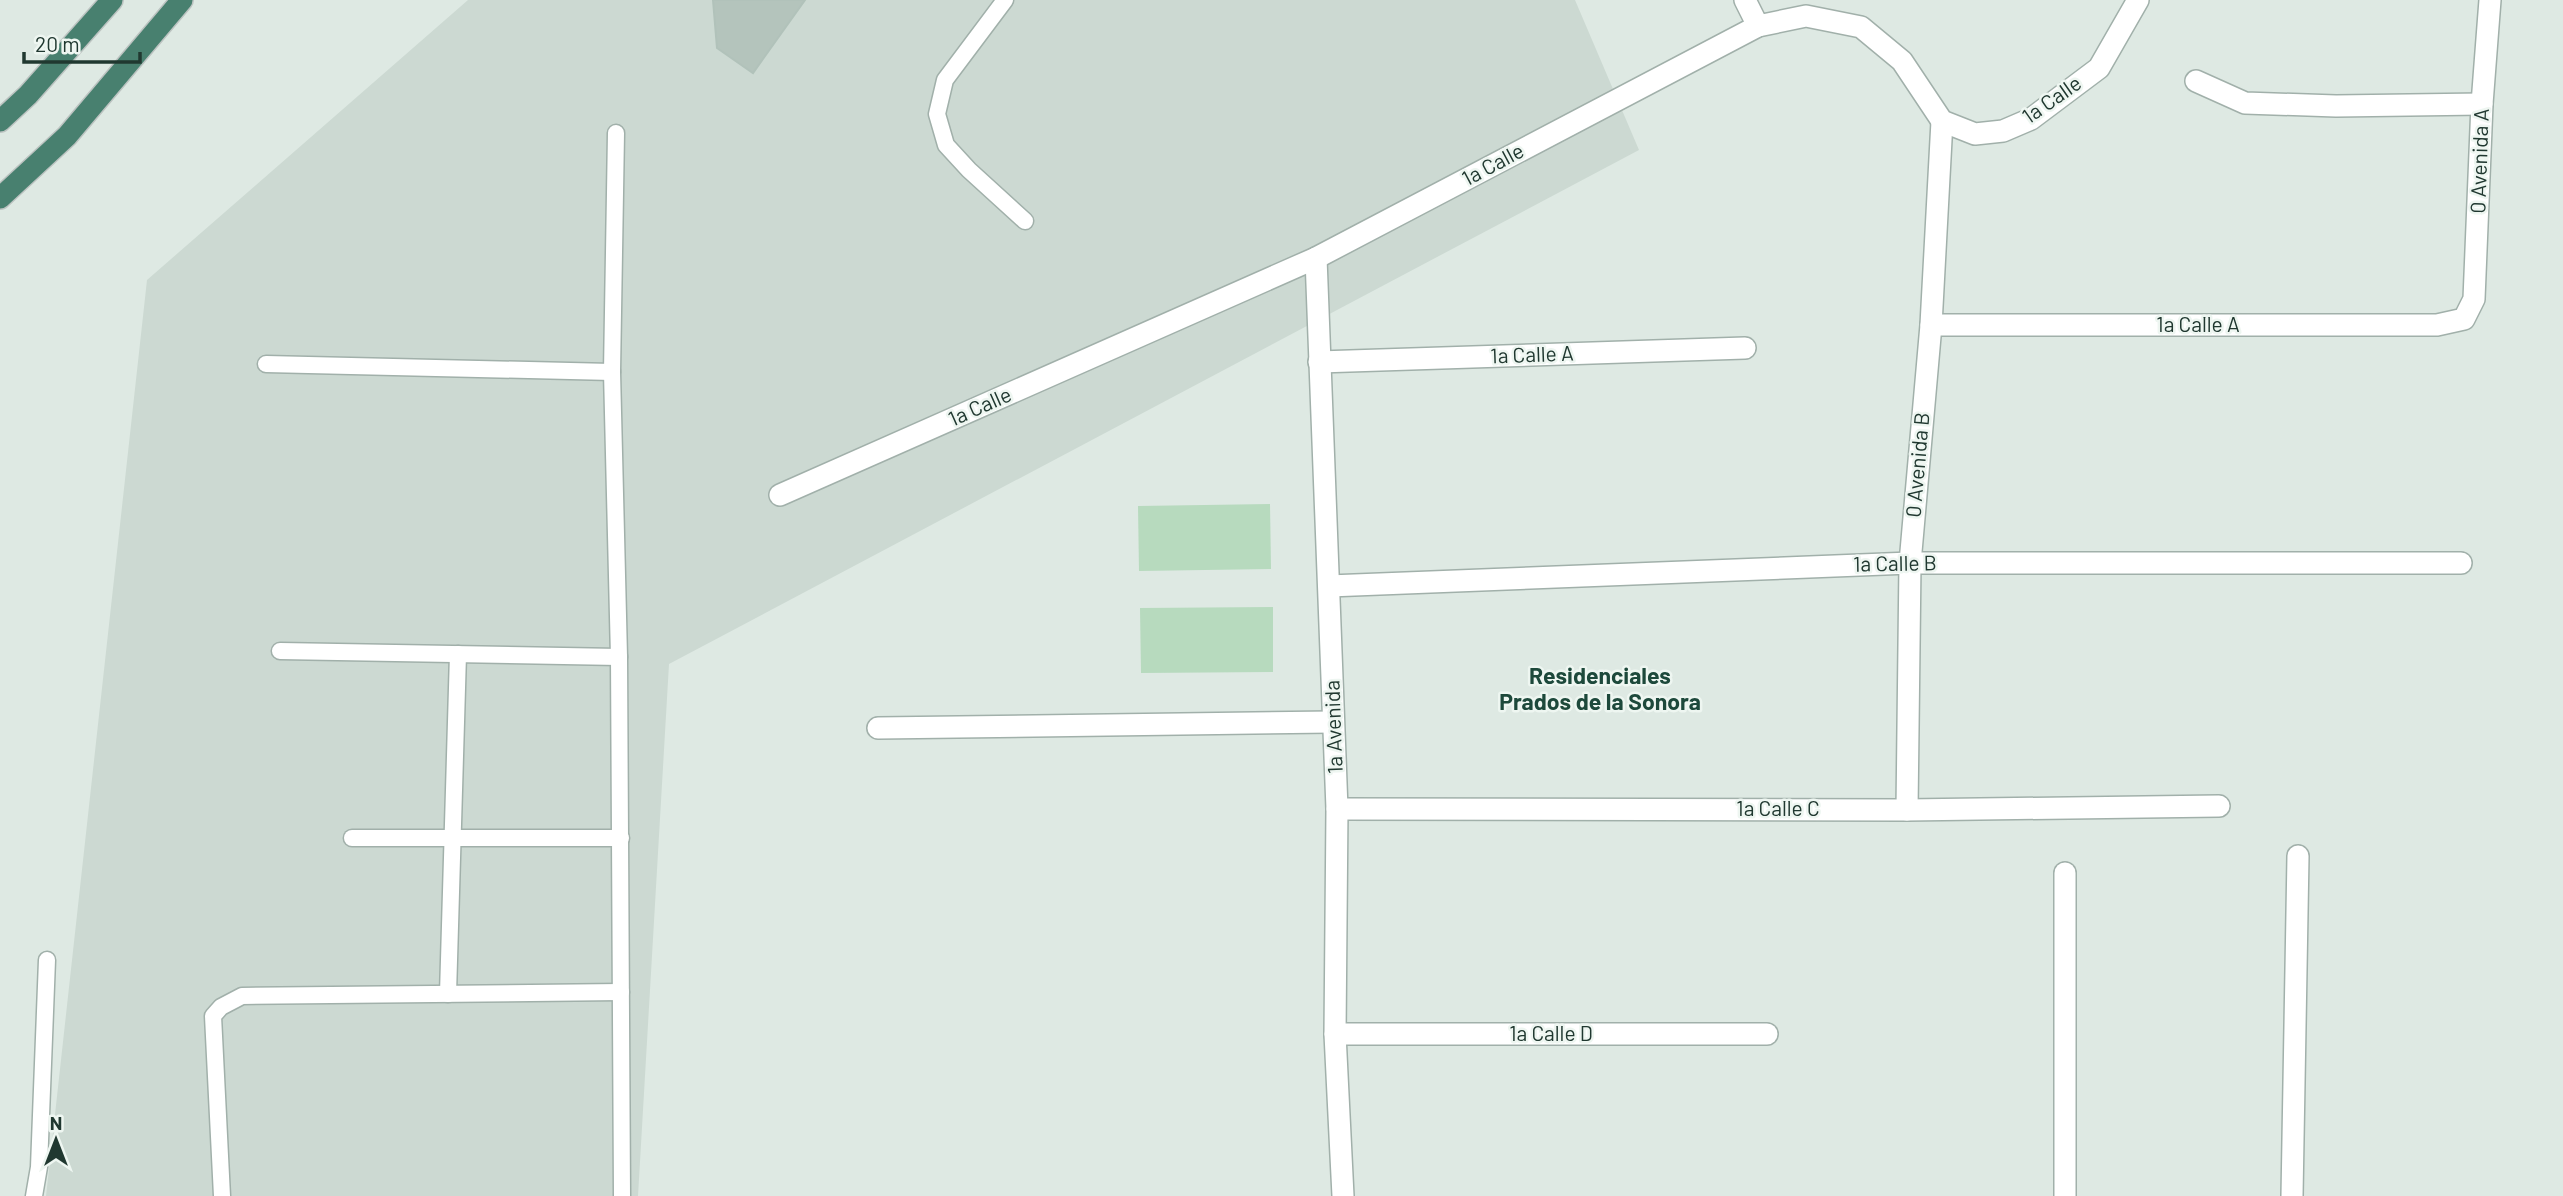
<svg xmlns="http://www.w3.org/2000/svg" width="2563" height="1196" viewBox="0 0 2563 1196" font-family="Barlow,sans-serif">
<style>
.built{fill:#ccd9d2}
.green{fill:#b7dabe}
.building{fill:#b4c4bc;stroke:#b1c2ba;stroke-width:2}
.lines{fill:none;stroke-linecap:round;stroke-linejoin:round}
.service-casing{stroke:#a1b0aa;stroke-width:19}
.minor-casing{stroke:#a1b0aa;stroke-width:24}
.trunk-casing{stroke:#bcc3c1;stroke-width:24}
.service{stroke:#fff;stroke-width:16}
.minor{stroke:#fff;stroke-width:21}
.trunk{stroke:#48806f;stroke-width:21}
.labels{text-anchor:middle;stroke-width:5;stroke-linejoin:round;paint-order:stroke}
.street-label{font-size:21px;fill:#203830;stroke:#eef6f1}
.neighbourhood-label{font-size:23px;font-weight:bold;fill:#1d493b;stroke:#eef6f1}
</style>
<rect width="100%" height="100%" fill="#dee9e3"/>
<polygon class="built" points="468,0 1575,0 1639,150 669,664 638,1196 46,1196 147,280"/>
<g class="green">
<polygon points="1270,504 1271,569 1139,571 1138,506"/>
<polygon points="1273,607 1273,672 1141,673 1140,608"/>
</g>
<polygon class="building" points="713,0 805,0 753,73 717,48"/>
<g class="lines">
<defs>
<g id="service">
<polyline points="1005,0 945,80 937,114 946,145 969,170 1025,221"/>
<polyline points="616,133 612,372 619,657 622,1196"/>
<polyline points="266,364 612,372"/>
<polyline points="280,651 619,657"/>
<polyline points="352,838 621,838"/>
<polyline points="448,994 458,654"/>
<polyline points="34,1196 39,1167 47,960"/>
<polyline points="222,1196 213,1016 221,1007 242,996 621,992"/>
</g>
<g id="minor">
<polyline points="1745,0 1758,26"/>
<polyline points="2196,81 2245,103 2336,106 2482,104"/>
<polyline points="1316,258 1337,809 1335,1034 1343,1196"/>
<polyline points="1931,325 2437,325 2464,319 2474,299 2482,104 2490,0"/>
<polyline points="1319,362 1745,348"/>
<polyline points="780,495 1316,258 1758,26 1806,16 1861,27 1902,61 1942,121 1975,134 2003,131 2031,119 2099,68 2138,0"/>
<polyline points="1329,586 1910,563 2461,563"/>
<polyline points="878,728 1332,722"/>
<polyline points="1337,809 1907,810 2219,806"/>
<polyline points="1907,810 1910,563 1931,325 1942,121"/>
<polyline points="2065,873 2065,1196"/>
<polyline points="1335,1034 1767,1034"/>
<polyline points="2292,1196 2298,856"/>
</g>
<g id="trunk">
<polyline points="0,121 28,95 112,0"/>
<polyline points="0,198 67,136 182,0"/>
</g>
</defs>
<use href="#service" class="service-casing"/>
<use href="#minor" class="minor-casing"/>
<use href="#trunk" class="trunk-casing"/>
<use href="#service" class="service"/>
<use href="#minor" class="minor"/>
<use href="#trunk" class="trunk"/>
</g>
<g class="labels">
<g class="street-label">
<text transform="translate(2052 100) rotate(-35)" y="7">1a Calle</text>
<text transform="translate(2480 161) rotate(-88)" y="7">0 Avenida A</text>
<text transform="translate(1493 165) rotate(-28)" y="7">1a Calle</text>
<text x="2198" y="332">1a Calle A</text>
<text transform="translate(1532 355) rotate(-2)" y="7">1a Calle A</text>
<text transform="translate(980 407) rotate(-24)" y="7">1a Calle</text>
<text transform="translate(1918 465) rotate(-85)" y="7">0 Avenida B</text>
<text transform="translate(1895 564) rotate(-1)" y="7">1a Calle B</text>
<text transform="translate(1334 727) rotate(-92)" y="7">1a Avenida</text>
<text x="1778" y="816">1a Calle C</text>
<text x="1551" y="1041">1a Calle D</text>
</g>
<g class="neighbourhood-label">
<text x="1600" y="684">Residenciales<tspan x="1600" dy="26">Prados de la Sonora</tspan></text>
</g>
</g>
<g transform="translate(56 1140)" stroke="#eef6f1" stroke-width="5" paint-order="stroke">
<path d="M0-5L12 26L0 18L-12 26Z" fill="#203830"/>
<text y="-10" font-size="19" font-weight="bold" text-anchor="middle" fill="#203830">N</text>
</g>
<path d="M24 52v10h116v-10" fill="none" stroke="#203830" stroke-width="3.5"/>
<text x="35" y="52" font-size="21" fill="#203830" stroke="#eef6f1" stroke-width="5" paint-order="stroke">20 m</text>
</svg>
